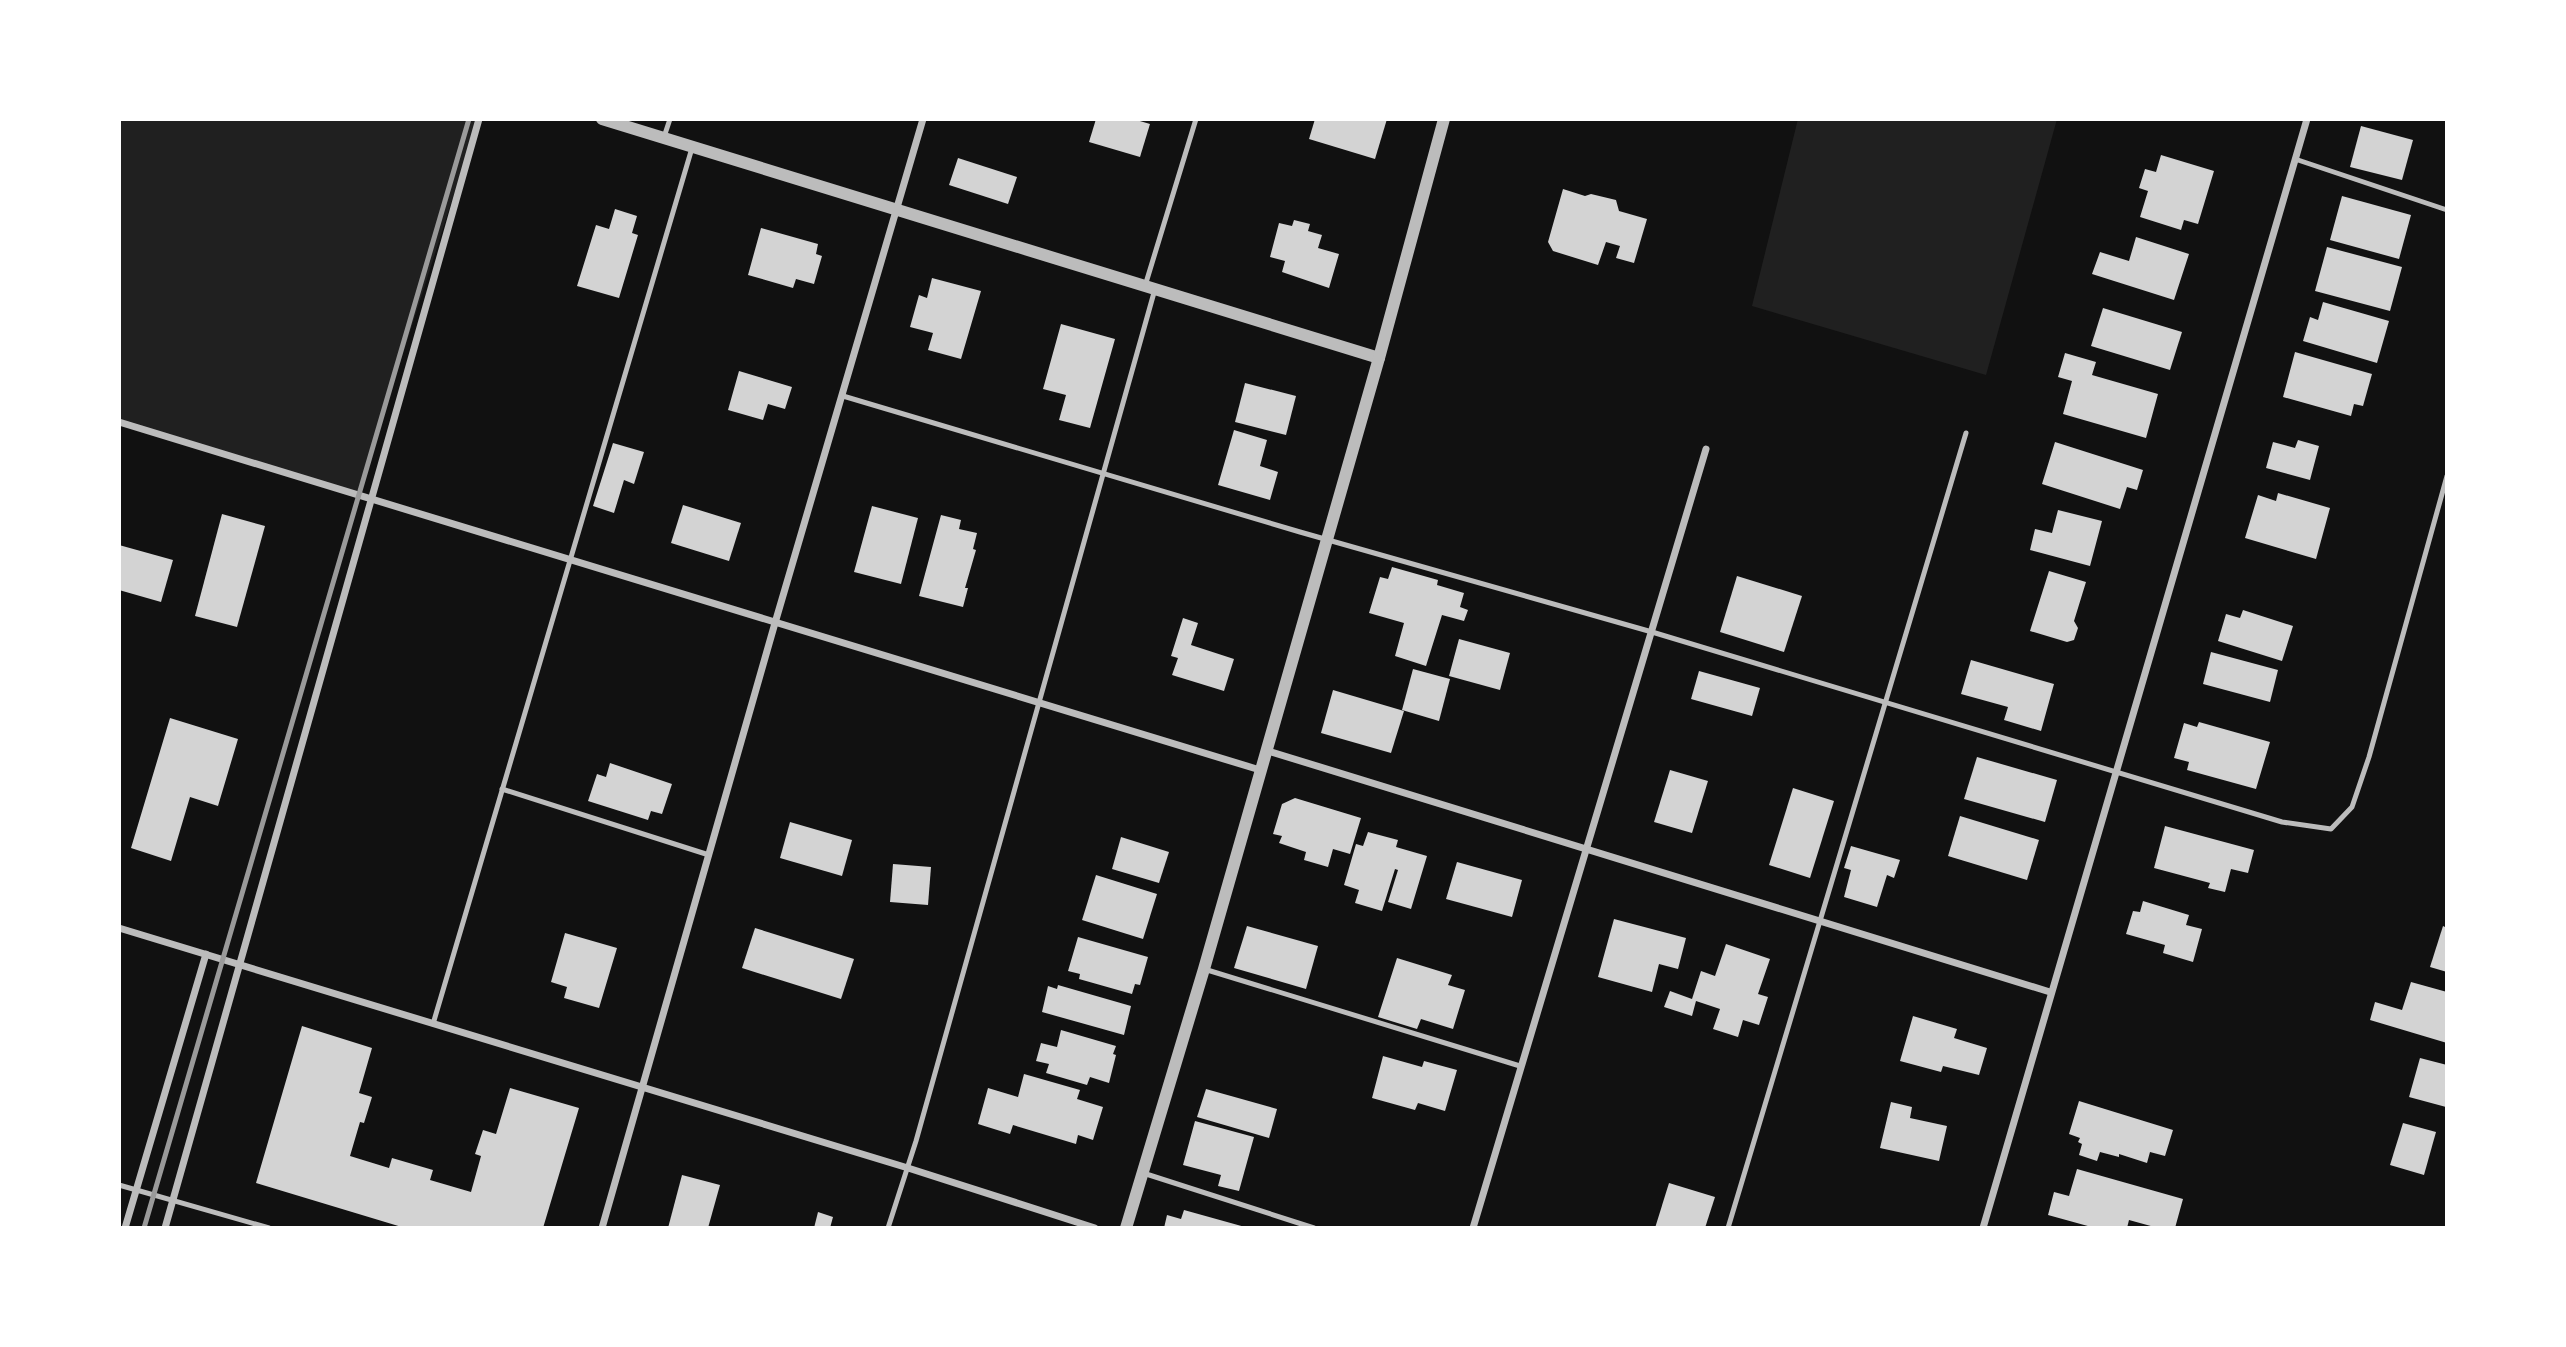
<svg xmlns="http://www.w3.org/2000/svg" width="2566" height="1347" viewBox="0 0 2566 1347" font-family="'Source Serif 4',serif">
<style>
.green{fill:#202020}
.building{fill:#d3d3d3}
.lines{fill:none;stroke-linecap:round;stroke-linejoin:round}
.service{stroke:#bcbcbc;stroke-width:5}
.minor{stroke:#bcbcbc;stroke-width:7}
.tertiary{stroke:#bcbcbc;stroke-width:12}
.rail{stroke:#9a9a9a;stroke-width:5}
</style>
<rect width="100%" height="100%" fill="#111"/>
<g class="green">
<polygon points="119,119 478,119 358,494 119,422"/>
<polygon points="1798,119 2057,119 1986,375 1752,306"/>
</g>
<g class="building">
<polygon points="1096,119 1133,119 1150,124 1140,157 1089,142"/>
<polygon points="1315,119 1387,119 1375,159 1309,139"/>
<polygon points="2361,126 2413,140 2402,180 2350,167"/>
<polygon points="2161,155 2214,171 2198,224 2184,220 2181,230 2140,217 2148,191 2139,188 2145,169 2156,172"/>
<polygon points="958,158 1017,177 1008,204 949,185"/>
<polygon points="1563,189 1585,196 1591,194 1616,200 1619,211 1647,219 1634,263 1616,258 1620,246 1606,242 1598,265 1553,251 1548,242"/>
<polygon points="2342,196 2411,215 2399,259 2330,240"/>
<polygon points="615,209 637,216 632,233 638,235 619,298 577,286 596,225 609,229"/>
<polygon points="1294,220 1310,224 1308,231 1322,235 1318,248 1339,254 1329,288 1282,272 1285,261 1270,257 1279,223 1292,226"/>
<polygon points="761,228 818,244 816,254 822,256 814,284 796,279 793,288 748,275"/>
<polygon points="2136,237 2189,254 2174,300 2092,274 2100,252 2129,261"/>
<polygon points="2327,247 2402,267 2390,311 2315,291"/>
<polygon points="932,278 981,291 961,359 928,350 933,333 910,327 919,295 927,298"/>
<polygon points="2323,302 2389,321 2377,363 2303,341 2310,317 2318,320"/>
<polygon points="2103,308 2182,332 2170,370 2091,346"/>
<polygon points="1061,324 1115,339 1090,428 1059,420 1066,395 1043,389"/>
<polygon points="2295,352 2372,374 2363,406 2354,404 2351,416 2283,397"/>
<polygon points="2065,353 2096,362 2092,375 2158,394 2146,438 2063,414 2072,381 2058,377"/>
<polygon points="739,371 792,387 785,409 768,404 763,420 728,410"/>
<polygon points="1245,383 1296,396 1286,435 1235,422"/>
<polygon points="1234,430 1267,440 1260,466 1278,472 1270,500 1218,485"/>
<polygon points="2298,440 2319,446 2310,480 2266,468 2273,442 2295,448"/>
<polygon points="2055,442 2143,470 2137,490 2127,487 2120,509 2042,484"/>
<polygon points="613,443 644,452 634,484 624,480 614,513 593,506"/>
<polygon points="2278,493 2330,508 2316,559 2245,538 2258,495 2276,501"/>
<polygon points="683,505 741,523 729,561 671,543"/>
<polygon points="872,506 918,518 901,584 854,572"/>
<polygon points="2058,510 2102,521 2090,566 2030,550 2035,529 2052,533"/>
<polygon points="222,514 265,526 237,627 195,616"/>
<polygon points="941,515 961,520 959,529 977,533 973,549 976,550 965,588 968,588 963,607 919,596"/>
<polygon points="119,545 173,560 161,602 119,590"/>
<polygon points="1392,567 1438,580 1437,585 1464,593 1460,607 1468,610 1464,621 1442,615 1426,666 1395,656 1404,623 1369,613 1380,577 1388,579"/>
<polygon points="2049,571 2086,582 2074,621 2078,628 2074,640 2067,642 2030,631"/>
<polygon points="1737,576 1802,596 1784,652 1720,632"/>
<polygon points="2243,610 2293,626 2282,661 2218,641 2226,614 2240,618"/>
<polygon points="1183,618 1198,623 1191,645 1234,659 1224,691 1172,675 1178,658 1171,656"/>
<polygon points="1459,639 1510,653 1500,690 1449,676"/>
<polygon points="2211,652 2278,670 2270,702 2203,684"/>
<polygon points="1971,660 2054,684 2041,731 2004,720 2008,707 1961,694"/>
<polygon points="1413,669 1450,679 1439,721 1402,710"/>
<polygon points="1699,671 1760,688 1752,716 1691,699"/>
<polygon points="1333,690 1404,711 1391,753 1321,733"/>
<polygon points="170,718 238,739 218,806 190,797 171,861 131,848"/>
<polygon points="2199,722 2270,742 2256,789 2187,770 2189,762 2174,758 2184,723 2197,727"/>
<polygon points="1977,757 2057,780 2045,822 1964,799"/>
<polygon points="610,763 672,784 662,814 651,811 648,820 588,801 597,774 606,777"/>
<polygon points="1670,770 1708,781 1692,833 1654,822"/>
<polygon points="1793,788 1834,801 1810,878 1769,865"/>
<polygon points="1295,798 1361,818 1350,854 1333,849 1328,867 1304,860 1306,852 1279,843 1282,836 1273,834 1282,804"/>
<polygon points="1960,816 2039,840 2027,880 1948,856"/>
<polygon points="790,822 852,840 842,876 780,858"/>
<polygon points="2165,826 2254,850 2248,873 2231,869 2225,892 2208,888 2210,883 2154,868"/>
<polygon points="1368,832 1398,840 1396,847 1427,856 1411,909 1388,902 1398,870 1395,869 1382,911 1355,903 1359,890 1344,885 1356,844 1363,846"/>
<polygon points="1121,837 1169,852 1159,883 1112,869"/>
<polygon points="1851,846 1900,860 1894,878 1887,875 1877,907 1844,897 1851,870 1844,868"/>
<polygon points="1457,862 1522,880 1512,917 1446,899"/>
<polygon points="893,864 931,867 928,905 890,902"/>
<polygon points="1096,875 1157,894 1143,939 1082,920"/>
<polygon points="2143,901 2189,915 2186,925 2202,929 2193,962 2163,953 2165,945 2126,934 2133,911 2140,912"/>
<polygon points="1614,919 1686,938 1678,969 1659,964 1652,992 1598,977"/>
<polygon points="1247,926 1318,946 1306,989 1234,968"/>
<polygon points="2443,926 2447,928 2447,972 2430,967"/>
<polygon points="755,928 854,959 841,999 742,968"/>
<polygon points="565,933 617,948 599,1008 564,998 567,987 551,982"/>
<polygon points="1078,937 1148,957 1140,985 1135,984 1132,994 1079,979 1080,974 1068,971"/>
<polygon points="1726,944 1770,959 1758,994 1768,997 1759,1025 1743,1020 1738,1037 1713,1029 1720,1009 1696,1001 1692,1016 1664,1007 1670,991 1692,999 1701,971 1715,976"/>
<polygon points="1397,958 1452,975 1448,985 1465,990 1453,1029 1421,1019 1417,1029 1378,1017"/>
<polygon points="2411,982 2447,992 2447,1043 2370,1020 2375,1002 2402,1010"/>
<polygon points="1058,985 1131,1006 1124,1035 1042,1012 1048,986 1057,989"/>
<polygon points="1913,1016 1957,1029 1954,1038 1987,1048 1979,1075 1943,1066 1941,1072 1900,1061"/>
<polygon points="302,1026 372,1048 359,1093 372,1097 364,1123 360,1122 350,1156 389,1168 392,1158 433,1170 430,1180 471,1192 481,1156 475,1154 483,1130 496,1134 510,1088 579,1108 543,1228 405,1228 256,1183"/>
<polygon points="1061,1030 1116,1046 1113,1054 1116,1055 1109,1083 1090,1077 1087,1085 1046,1073 1049,1064 1036,1061 1041,1043 1057,1047"/>
<polygon points="1383,1056 1422,1067 1424,1061 1457,1070 1445,1111 1418,1103 1415,1110 1372,1098"/>
<polygon points="2420,1058 2447,1065 2446,1107 2409,1097"/>
<polygon points="1024,1074 1080,1090 1077,1099 1103,1107 1093,1140 1078,1135 1076,1144 1013,1125 1010,1134 978,1124 988,1088 1018,1097"/>
<polygon points="1206,1089 1277,1109 1269,1138 1197,1117"/>
<polygon points="2079,1101 2173,1130 2165,1156 2150,1152 2147,1163 2119,1154 2119,1157 2100,1152 2097,1161 2079,1155 2082,1144 2078,1142 2080,1138 2069,1134"/>
<polygon points="1891,1102 1912,1107 1910,1118 1947,1126 1939,1161 1880,1148"/>
<polygon points="1195,1121 1254,1137 1239,1191 1218,1186 1221,1175 1183,1165"/>
<polygon points="2403,1123 2436,1132 2424,1175 2390,1165"/>
<polygon points="2077,1169 2183,1199 2175,1228 2158,1228 2129,1220 2127,1228 2095,1228 2048,1215 2054,1192 2069,1196"/>
<polygon points="682,1175 720,1185 708,1228 668,1228"/>
<polygon points="1669,1183 1715,1197 1705,1228 1655,1228"/>
<polygon points="1184,1210 1245,1227 1245,1228 1164,1228 1167,1215 1181,1219"/>
<polygon points="818,1212 833,1217 830,1228 814,1228"/>
</g>
<g class="lines">
<g class="service">
<polyline points="664,137 670,119"/>
<polyline points="2295,159 2447,210"/>
<polyline points="1145,286 1196,119"/>
<polyline points="843,396 1300,532 1652,632 2282,822 2331,829 2352,807 2369,757 2447,476"/>
<polyline points="502,789 709,855"/>
<polyline points="1204,969 1520,1066"/>
<polyline points="433,1024 692,148"/>
<polyline points="1143,1173 1314,1228"/>
<polyline points="119,1185 269,1228"/>
<polyline points="888,1228 916,1141 1155,289"/>
<path d="M1728 1228C1808 963 1885 697 1966 433"/>
</g>
<g class="minor">
<polyline points="119,422 1260,770"/>
<polyline points="1265,750 2050,992"/>
<polyline points="119,928 908,1168 1095,1228"/>
<polyline points="125,1228 206,954"/>
<polyline points="165,1228 479,119"/>
<polyline points="602,1228 775,623 923,119"/>
<polyline points="1473,1228 1706,449"/>
<polyline points="1983,1228 2307,119"/>
</g>
<g class="tertiary">
<polyline points="602,119 1379,358"/>
<polyline points="1126,1228 1204,969 1379,358 1444,119"/>
</g>
<polyline class="rail" points="144,1228 469,119"/>
</g>
<rect width="2566" height="1347" fill="none" stroke="#ffffff" stroke-width="242"/>
</svg>
